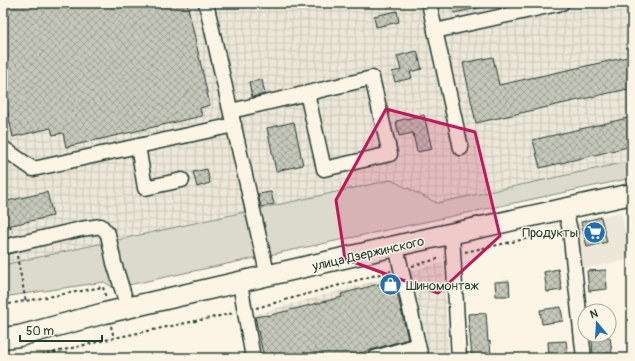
<svg xmlns="http://www.w3.org/2000/svg" width="635" height="361" viewBox="0 0 635 361" font-family="Pangolin,sans-serif">
<style>
.built{fill:#ece7d8}
.industrial{fill:url(#industrial-grid)}
.green{fill:#dcdacc;stroke:#7e8c80}
.building{fill:url(#building-cross-hatch);stroke:#1f3d34}
.lines{fill:none;stroke-linecap:round;stroke-linejoin:round}
.minor-casing{stroke:#1f3d34;stroke-width:17}
.highway-casing{stroke:#1f3d34;stroke-width:23}
.path{stroke:#1f3d34;stroke-width:2;stroke-dasharray:3 3;stroke-linecap:butt}
.minor{stroke:#fcf5e5;stroke-width:14}
.highway{stroke:#fcf5e5;stroke-width:20}
.marked{fill:#c2185b;fill-opacity:0.2;stroke:#c2185b;stroke-width:3;stroke-linejoin:round}
.labels{text-anchor:middle;stroke-width:3;stroke-linejoin:round;paint-order:stroke}
.poi-label{font-size:13px;fill:#1f3d34;stroke:#fcf5e5;text-anchor:end}
.street-label{font-size:13px;fill:#1f3d34;stroke:#fcf5e5}
</style>
<defs>
<pattern id="industrial-grid" width="8" height="8" patternUnits="userSpaceOnUse"><rect width="8" height="8" fill="#ece7d8"/><path d="M0 4h8M4 0v8" fill="none" stroke="#cac7ba"/></pattern>
<pattern id="building-cross-hatch" width="8" height="8" patternUnits="userSpaceOnUse"><rect width="8" height="8" fill="#c5c7b9"/><path d="M0 0l8 8M0 8l8-8" fill="none" stroke="#9fa397"/></pattern>
</defs>
<rect width="100%" height="100%" fill="#fcf5e5"/>
<filter id="ink" filterUnits="userSpaceOnUse"><feTurbulence type="fractalNoise" baseFrequency=".025" numOctaves="2"/><feDisplacementMap in="SourceGraphic" scale="8" xChannelSelector="R" yChannelSelector="G"/><feConvolveMatrix kernelMatrix="1 2 1 2 8 2 1 2 1" color-interpolation-filters="sRGB"/></filter>
<g filter="url(#ink)">
<polygon class="built" points="621,212 631,259 583,269 576,223"/>
<g class="industrial">
<polygon points="3,3 632,3 632,161 437,203 391,180 3,265"/>
<polygon points="443,262 449,358 257,358 252,315"/>
</g>
<polygon class="green" points="632,161 632,178 114,288 104,282 3,297 3,265 391,180 437,203"/>
<g class="building">
<polygon points="3,3 187,3 210,105 200,108 202,116 66,147 63,133 53,135 51,128 13,137 3,91"/>
<polygon points="452,3 483,3 483,7 454,13"/>
<polygon points="397,11 399,22 376,27 374,16"/>
<polygon points="417,51 422,69 410,72 412,78 395,82 392,72 401,70 397,56"/>
<polygon points="632,56 632,88 476,123 463,63 493,57 499,85"/>
<polygon points="262,80 265,94 252,97 249,82"/>
<polygon points="424,115 432,149 417,152 413,133 399,136 396,121"/>
<polygon points="632,117 632,146 540,168 533,140"/>
<polygon points="294,122 303,165 276,171 267,128"/>
<polygon points="207,169 210,183 197,187 193,172"/>
<polygon points="47,192 53,216 3,227 3,202"/>
<polygon points="271,192 274,204 261,207 258,194"/>
<polygon points="601,217 607,242 587,247 581,222"/>
<polygon points="558,269 562,290 547,292 544,272"/>
<polygon points="606,270 607,289 589,291 587,271"/>
<polygon points="394,280 408,339 344,358 264,358 255,317 267,315 267,316 342,297 341,294"/>
<polygon points="509,281 510,296 496,296 495,282"/>
<polygon points="561,307 563,321 542,324 540,310"/>
<polygon points="486,313 488,342 490,341 491,356 472,358 468,314"/>
<polygon points="610,337 612,353 593,355 592,339"/>
<polygon points="566,341 568,357 549,358 548,342"/>
</g>
<g class="lines">
<defs>
<g id="minor">
<polyline points="206,3 268,277"/>
<polyline points="429,3 461,148"/>
<polyline points="435,31 562,3"/>
<polyline points="231,111 372,78 390,154 324,169 307,93"/>
<polyline points="138,146 145,188 182,180"/>
<polyline points="3,148 33,169 234,125"/>
<polyline points="565,209 570,230 584,358"/>
<polyline points="452,234 459,358"/>
<polyline points="396,246 421,358"/>
<polyline points="3,247 81,229 101,226 108,234 114,263 128,308"/>
<polyline points="240,283 253,358"/>
<polyline points="375,358 418,345"/>
</g>
<polyline id="highway" points="3,338 19,336 105,313 413,242 632,194"/>
</defs>
<use href="#minor" class="minor-casing"/>
<use href="#highway" class="highway-casing"/>
<g class="path">
<polyline points="10,226 12,232"/>
<polyline points="465,252 558,232"/>
<polyline points="17,256 26,302"/>
<polyline points="412,266 441,258"/>
<polyline points="3,305 103,287 106,298"/>
<polyline points="256,308 391,271"/>
<polyline points="111,326 114,338"/>
<polyline points="30,358 114,338 234,313"/>
</g>
<use href="#minor" class="minor"/>
<use href="#highway" class="highway"/>
</g>
</g>
<path class="marked" d="M386 109 475 132 500 236 438 293 345 259 336 200Z"/>
<defs>
<symbol id="supermarket-disc" viewBox="-11 -11 22 22"><circle r="9.5" fill="#1f6fb2" stroke="#fcf5e5"/><path d="M-6-5.5h2.5l.6 2H6L4.5 2H-2.5L-4.4-4H-6ZM-1.5 3.2a1.3 1.3 0 1 0 .1 0ZM3 3.2a1.3 1.3 0 1 0 .1 0Z" fill="#fff"/></symbol>
<symbol id="shop-disc" viewBox="-11 -11 22 22"><circle r="9.5" fill="#1f6fb2" stroke="#fcf5e5"/><path d="M-5-2.5h2.3a2.7 3.5 0 0 1 5.4 0H5L5.5 6h-11ZM-1.5-2.5h3a1.5 2.3 0 0 0-3 0Z" fill="#fff"/></symbol>
</defs>
<g fill-rule="evenodd">
<use href="#supermarket-disc" x="582" y="220" width="25" height="25"/>
<use href="#shop-disc" x="378" y="272" width="25" height="25"/>
</g>
<g class="labels">
<g class="poi-label">
<text x="578" y="237">Продукты</text>
<text x="406" y="290" text-anchor="start">Шиномонтаж</text>
</g>
<g class="street-label">
<text transform="translate(368 253) rotate(-13)" y="5">улица Дзержинского</text>
</g>
</g>
<rect width="635" height="361" fill="none" stroke="#fcf5e5" stroke-width="16"/>
<rect x="8" y="8" width="619" height="345" fill="none" stroke="#1f3d34" stroke-width="1.5" filter="url(#ink)"/>
<g transform="translate(597 323) rotate(342)"><circle r="19" fill="#fcf5e5" stroke="#a4ab9e"/>
<path d="M0-3L7 15L0 10L-7 15Z" fill="#1f6fb2"/>
<text y="-6" font-size="11" font-weight="bold" text-anchor="middle" fill="#1f3d34">N</text>
</g>
<path d="M20 335v6h82v-6" fill="none" stroke="#1f3d34" stroke-width="2"/>
<text x="26" y="335" font-size="12" fill="#1f3d34" stroke="#fcf5e5" stroke-width="3" paint-order="stroke">50 m</text>
</svg>
